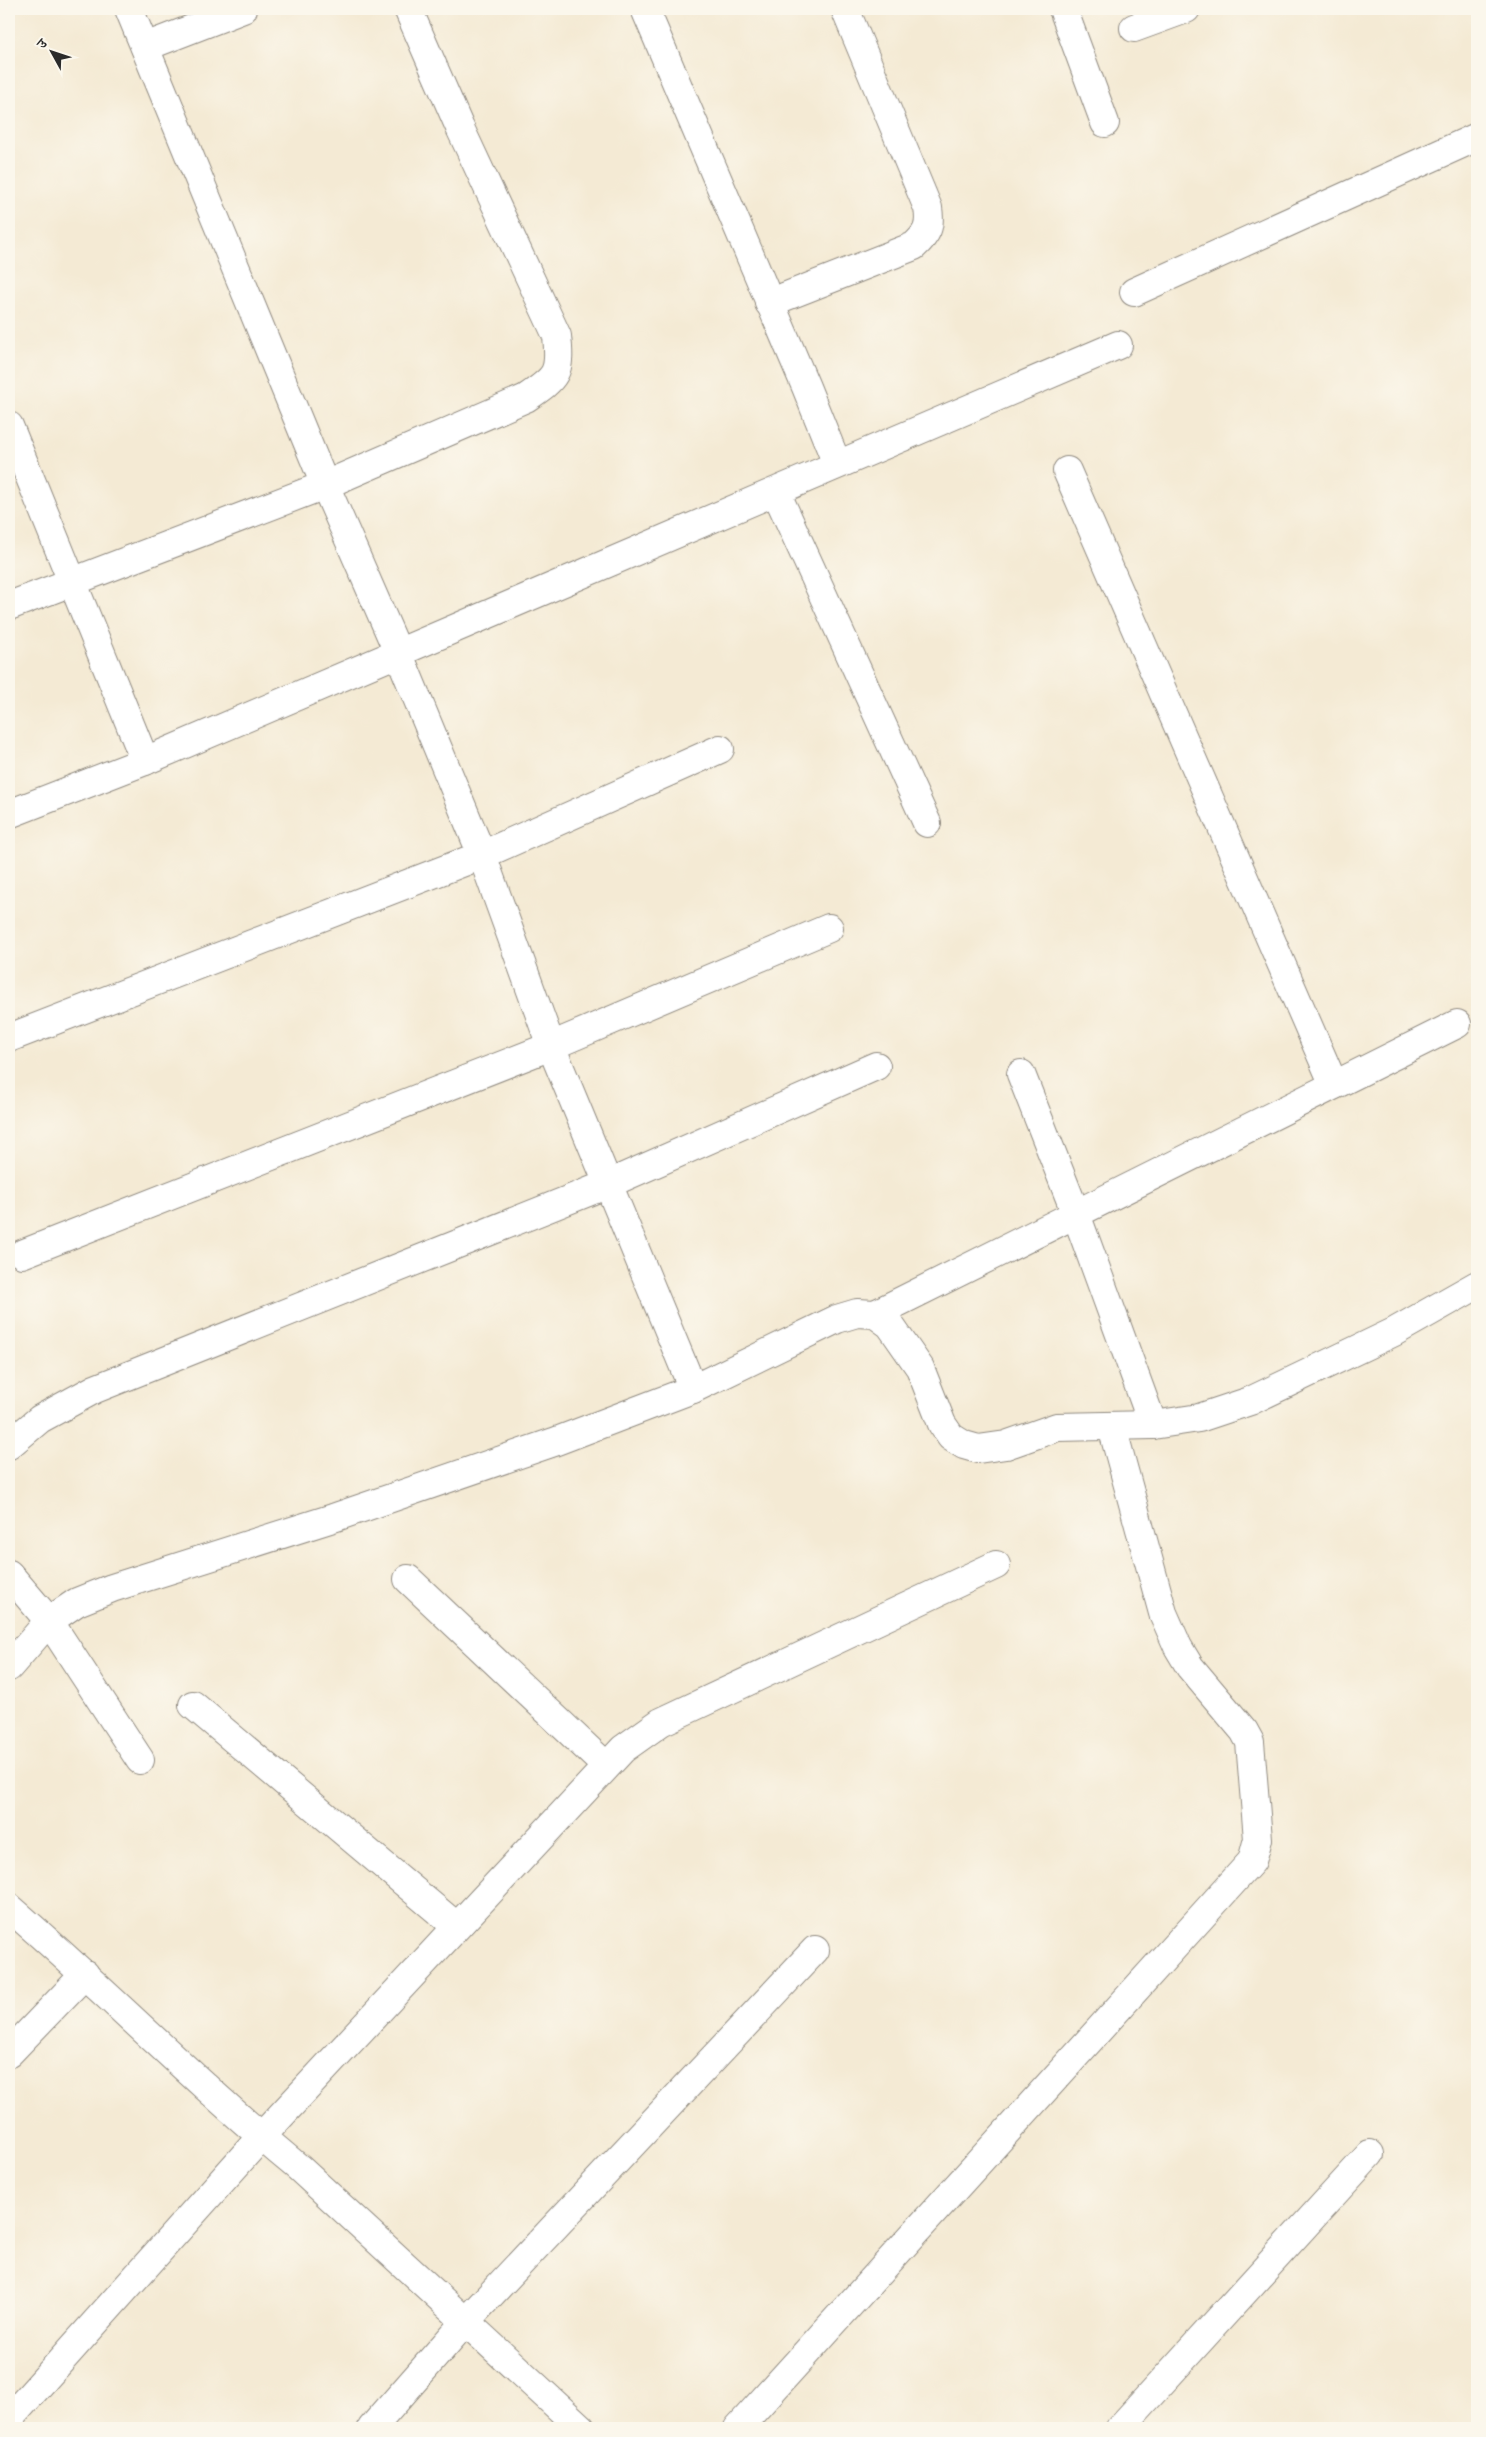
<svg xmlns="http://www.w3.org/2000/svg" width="1486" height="2437" viewBox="0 0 1486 2437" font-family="'IM FELL Double Pica','Noto Serif Devanagari',serif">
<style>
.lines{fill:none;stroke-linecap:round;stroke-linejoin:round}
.street-casing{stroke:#908a80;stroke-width:30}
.street{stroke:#fff;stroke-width:28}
</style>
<rect width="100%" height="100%" fill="#fbf7ec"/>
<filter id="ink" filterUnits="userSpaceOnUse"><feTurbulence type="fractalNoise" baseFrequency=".02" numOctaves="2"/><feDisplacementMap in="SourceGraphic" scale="10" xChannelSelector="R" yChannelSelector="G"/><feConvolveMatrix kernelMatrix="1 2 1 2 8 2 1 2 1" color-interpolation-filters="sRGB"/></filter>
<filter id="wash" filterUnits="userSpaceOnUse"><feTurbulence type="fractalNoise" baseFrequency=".0096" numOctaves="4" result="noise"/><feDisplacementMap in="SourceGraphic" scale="20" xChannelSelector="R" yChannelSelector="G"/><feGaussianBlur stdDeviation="1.12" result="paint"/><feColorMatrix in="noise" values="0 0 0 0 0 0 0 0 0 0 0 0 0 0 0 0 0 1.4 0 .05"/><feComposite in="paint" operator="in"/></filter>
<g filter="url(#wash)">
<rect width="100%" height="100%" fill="#f4ead4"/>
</g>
<g filter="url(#ink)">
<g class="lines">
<defs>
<g id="street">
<polyline points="129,9 325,485 398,652 482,855 551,1046 693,1389"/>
<polyline points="645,9 806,387 837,464"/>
<polyline points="1063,9 1105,123"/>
<polyline points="1134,28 1186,9"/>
<polyline points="145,47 243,9"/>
<polyline points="1134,292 1477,137"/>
<path d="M769 303 914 246C927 234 931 227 928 208L845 9"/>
<polyline points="9,426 145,761 1118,345"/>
<polyline points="1067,471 1334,1085"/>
<polyline points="776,492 927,823"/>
<path d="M9 606 325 485 526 398C557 377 561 373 557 336L460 128 408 9"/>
<polyline points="9,814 145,761"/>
<polyline points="9,1038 482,855 720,749"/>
<polyline points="1021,1074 1076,1214 1153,1425"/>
<polyline points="22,1254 551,1046 829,928"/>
<polyline points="875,1314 1457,1024"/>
<polyline points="9,1445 40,1419 95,1389 608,1184 876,1066"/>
<polyline points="9,1574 49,1621 140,1760"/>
<polyline points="408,1579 606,1766"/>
<polyline points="9,1667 49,1621 77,1602 112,1588 333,1518 554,1442 693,1389 837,1319 857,1313 875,1314 890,1325 920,1368 942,1424 951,1437 964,1445 978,1449 1006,1445 1057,1427 1153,1425 1199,1418 1250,1401 1394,1332 1477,1285"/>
<polyline points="193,1705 456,1926"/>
<path d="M9 1907C107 1992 198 2085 299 2168L581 2428"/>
<polyline points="9,2053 85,1974"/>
<polyline points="9,2419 261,2137 623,1749 661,1722 996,1565"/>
<polyline points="372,2428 465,2322 815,1950"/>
<polyline points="738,2428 1252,1861 1258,1839 1250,1742 1244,1731 1190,1667 1178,1647 1163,1613 1112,1427"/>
<polyline points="1120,2428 1370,2154"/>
</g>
</defs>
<use href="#street" class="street-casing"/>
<use href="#street" class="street"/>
</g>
</g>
<rect width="1486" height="2437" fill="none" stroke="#fbf7ec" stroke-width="30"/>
<g transform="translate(52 52) rotate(310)" stroke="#fbf7ec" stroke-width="4" paint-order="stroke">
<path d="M0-4L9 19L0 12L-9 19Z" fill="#2b2b2b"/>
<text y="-8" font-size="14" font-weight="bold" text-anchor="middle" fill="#2b2b2b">उ</text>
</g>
</svg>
